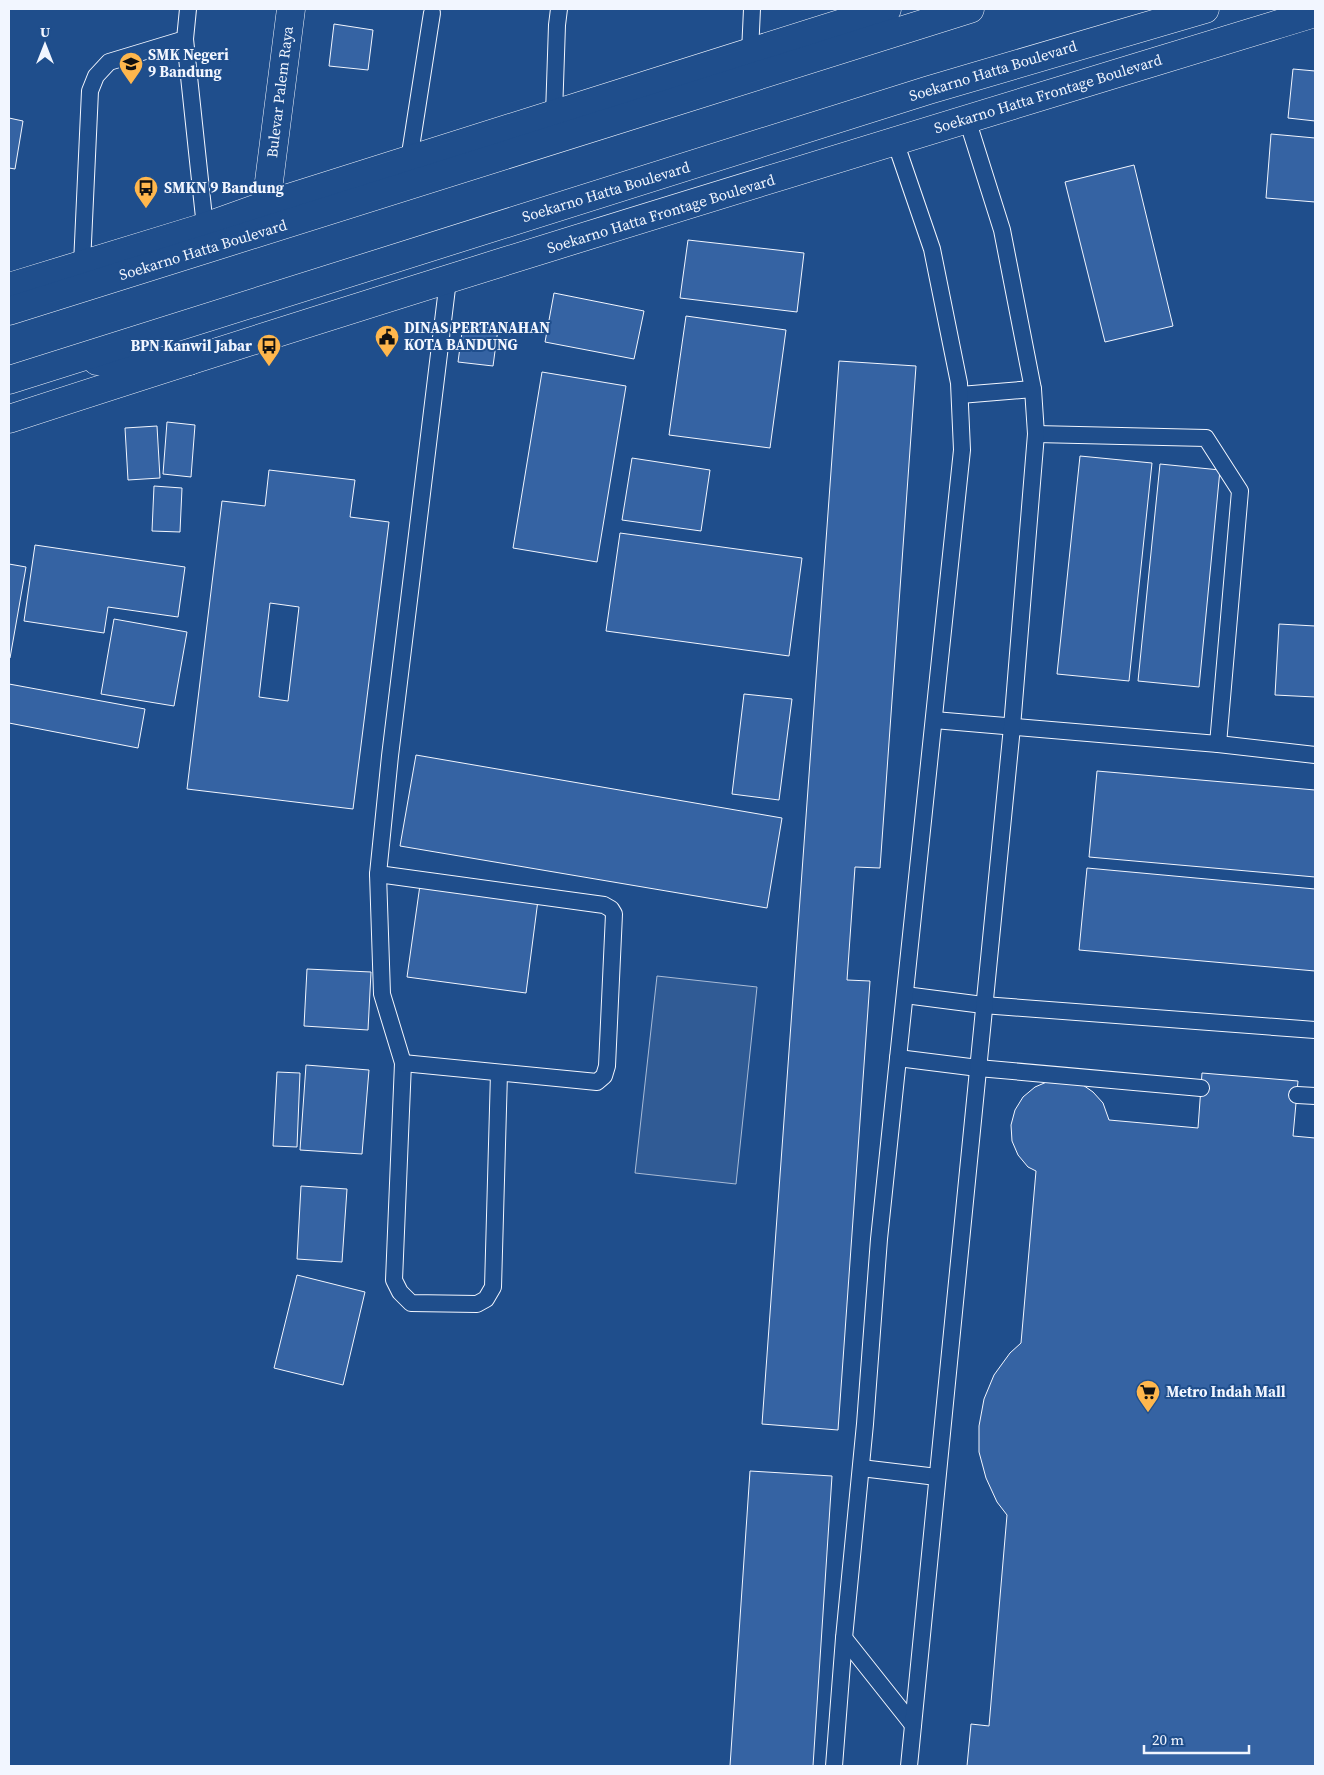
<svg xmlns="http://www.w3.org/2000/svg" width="1324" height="1775" viewBox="0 0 1324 1775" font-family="'Source Serif 4',serif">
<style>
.built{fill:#305b95;stroke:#a8bbd7}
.building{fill:#3563a3;stroke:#f2f6ff;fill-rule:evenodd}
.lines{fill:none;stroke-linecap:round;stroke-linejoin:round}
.lane-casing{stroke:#f2f6ff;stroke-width:18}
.street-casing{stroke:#f2f6ff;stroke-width:29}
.secondary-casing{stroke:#f2f6ff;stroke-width:29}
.highway-casing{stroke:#f2f6ff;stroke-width:29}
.lane{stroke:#1f4e8c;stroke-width:16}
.street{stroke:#1f4e8c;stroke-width:28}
.secondary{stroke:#1f4e8c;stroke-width:28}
.highway{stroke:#1f4e8c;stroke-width:28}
.labels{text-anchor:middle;stroke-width:4;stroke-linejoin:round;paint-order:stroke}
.poi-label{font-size:15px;font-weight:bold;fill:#f2f6ff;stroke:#1f4e8c;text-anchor:start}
.street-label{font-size:15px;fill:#f2f6ff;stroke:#1f4e8c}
</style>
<rect width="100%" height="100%" fill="#1f4e8c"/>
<polygon class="built" points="657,976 757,987 736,1184 635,1173"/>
<g class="building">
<polygon points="334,24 373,30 368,70 329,66"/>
<polygon points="1293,69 1315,71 1315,121 1288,118"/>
<polygon points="9,118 23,121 15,169 9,168"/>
<polygon points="1271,134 1315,138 1315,202 1266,198"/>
<polygon points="1134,165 1173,326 1105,342 1065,182"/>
<polygon points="688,240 804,253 797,312 680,298"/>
<polygon points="554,293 644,311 634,359 545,342"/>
<polygon points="686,316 786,330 770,448 669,435"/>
<polygon points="463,325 498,329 493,366 458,362"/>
<polygon points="839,361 916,366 880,868 855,867 847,980 870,981 838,1430 762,1424"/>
<polygon points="542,372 626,386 597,562 513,548"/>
<polygon points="167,422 195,425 191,477 163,474"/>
<polygon points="157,426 160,478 128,480 125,428"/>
<polygon points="1080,456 1152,463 1129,681 1057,674"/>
<polygon points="632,458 710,470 701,531 622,520"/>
<polygon points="1160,464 1220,470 1199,687 1138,681"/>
<path d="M269 470 355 480 350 517 389 522 353 809 187 789 222 501 265 506ZM270 603 299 607 288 701 259 697Z"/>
<polygon points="154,486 182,488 180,532 152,531"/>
<polygon points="620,533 802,558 789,656 606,631"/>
<polygon points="35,545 185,567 178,617 108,607 104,633 24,621"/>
<polygon points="9,564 26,567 10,658 9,658"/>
<polygon points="114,619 187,632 174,706 101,694"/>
<polygon points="1279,624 1315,626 1315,697 1275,695"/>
<polygon points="9,684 145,709 138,748 9,723"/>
<polygon points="744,694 792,699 779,800 732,794"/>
<polygon points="416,755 782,818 767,908 400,846"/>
<polygon points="1097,771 1315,790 1315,877 1089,857"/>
<polygon points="1087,868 1315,889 1315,971 1079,950"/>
<polygon points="420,885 538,900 526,993 407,977"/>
<polygon points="307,969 371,972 368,1030 304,1026"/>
<polygon points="306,1065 369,1070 362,1154 300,1150"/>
<polygon points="277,1072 300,1073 297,1147 273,1146"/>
<polygon points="1202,1073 1298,1081 1293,1136 1315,1138 1315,1766 967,1766 971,1724 989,1726 1007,1515 997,1502 986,1478 979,1452 979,1426 984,1399 994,1375 1010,1353 1021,1343 1036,1171 1028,1167 1018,1155 1012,1141 1011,1125 1015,1110 1023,1097 1035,1087 1049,1081 1080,1083 1093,1092 1103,1103 1109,1120 1198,1128"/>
<polygon points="301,1186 347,1189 342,1262 297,1259"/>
<polygon points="297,1275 365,1292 343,1385 274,1368"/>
<polygon points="750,1471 832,1476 813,1766 730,1766"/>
</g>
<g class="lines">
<defs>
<g id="lane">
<polyline points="185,39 205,227"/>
<polyline points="750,52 752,9"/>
<polyline points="554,114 557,25 559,9"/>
<polyline points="409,160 432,13"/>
<polyline points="82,264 90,91 96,76 109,62 185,39 188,9"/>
<polyline points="448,280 390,756 378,874 382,994 403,1063 394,1280 400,1292 411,1303 477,1304 486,1299 493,1287 499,1073"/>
<polyline points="960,395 1033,389"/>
<polyline points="1036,434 1206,438 1240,491 1218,744"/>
<polyline points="934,720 1218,744 1315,755"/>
<polyline points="378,874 604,905 611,909 614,914 607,1066 604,1076 597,1082 403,1063"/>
<polyline points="905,995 983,1005 1315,1030"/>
<polyline points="898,1058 978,1068 1201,1088"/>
<polyline points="1297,1095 1315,1096"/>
<polyline points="861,1468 937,1477"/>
<polyline points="844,1638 913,1725"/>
<polyline points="834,1766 844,1638 865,1424 879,1239 962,450 959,383 932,249 895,141"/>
<polyline points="909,1766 1012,727 1036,434 1033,389 1002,230 967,119"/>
</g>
<polyline id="street" points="266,205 291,9"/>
<g id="secondary">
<polyline points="9,287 205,227 266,205 887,9"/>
<path d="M9 419C442 278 879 146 1315 13"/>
</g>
<g id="highway">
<polyline points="9,311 970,9"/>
<polyline points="97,361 189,361"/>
<polyline points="9,380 929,90 1205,9"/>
</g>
</defs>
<use href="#lane" class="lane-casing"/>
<use href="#street" class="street-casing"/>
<use href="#secondary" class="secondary-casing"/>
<use href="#highway" class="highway-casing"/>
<use href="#lane" class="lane"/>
<use href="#street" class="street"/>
<use href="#secondary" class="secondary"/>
<use href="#highway" class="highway"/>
</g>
<defs>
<symbol id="school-pin" viewBox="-11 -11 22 30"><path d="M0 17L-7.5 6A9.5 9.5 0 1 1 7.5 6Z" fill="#ffb74d" stroke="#1f4e8c"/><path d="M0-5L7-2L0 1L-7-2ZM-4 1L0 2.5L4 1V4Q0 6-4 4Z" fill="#111"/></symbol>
<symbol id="bus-pin" viewBox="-11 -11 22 30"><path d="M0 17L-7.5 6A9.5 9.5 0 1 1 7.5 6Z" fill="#ffb74d" stroke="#1f4e8c"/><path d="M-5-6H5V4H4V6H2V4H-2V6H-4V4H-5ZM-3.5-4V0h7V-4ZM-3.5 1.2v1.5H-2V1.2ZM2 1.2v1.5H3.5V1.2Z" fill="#111"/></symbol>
<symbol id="civic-pin" viewBox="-11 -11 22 30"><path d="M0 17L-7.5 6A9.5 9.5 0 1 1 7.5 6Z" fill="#ffb74d" stroke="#1f4e8c"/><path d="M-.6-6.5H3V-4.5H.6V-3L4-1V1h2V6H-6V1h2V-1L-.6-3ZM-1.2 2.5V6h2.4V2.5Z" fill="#111"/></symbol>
<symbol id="supermarket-pin" viewBox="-11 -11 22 30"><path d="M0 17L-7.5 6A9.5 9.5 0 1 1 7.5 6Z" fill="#ffb74d" stroke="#1f4e8c"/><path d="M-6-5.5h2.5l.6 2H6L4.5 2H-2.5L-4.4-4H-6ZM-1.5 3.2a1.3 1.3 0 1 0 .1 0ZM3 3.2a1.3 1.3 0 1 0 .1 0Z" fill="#111"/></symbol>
</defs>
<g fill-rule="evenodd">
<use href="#school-pin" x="117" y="50" width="28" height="38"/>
<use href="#bus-pin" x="132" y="174" width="28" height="38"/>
<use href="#civic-pin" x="373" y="323" width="28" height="38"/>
<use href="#bus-pin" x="255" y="332" width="28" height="38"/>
<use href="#supermarket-pin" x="1134" y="1378" width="28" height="38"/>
</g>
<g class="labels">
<g class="poi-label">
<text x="148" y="60">SMK Negeri<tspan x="148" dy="17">9 Bandung</tspan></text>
<text x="164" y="193">SMKN 9 Bandung</text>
<text x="404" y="333">DINAS PERTANAHAN<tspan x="404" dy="17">KOTA BANDUNG</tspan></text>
<text x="252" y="351" text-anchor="end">BPN Kanwil Jabar</text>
<text x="1166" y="1397">Metro Indah Mall</text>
</g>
<g class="street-label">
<text transform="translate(993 71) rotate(-17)" y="5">Soekarno Hatta Boulevard</text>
<text transform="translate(280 92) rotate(-83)" y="5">Bulevar Palem Raya</text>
<text transform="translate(1048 94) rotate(-17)" y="5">Soekarno Hatta Frontage Boulevard</text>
<text transform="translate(606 192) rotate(-17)" y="5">Soekarno Hatta Boulevard</text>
<text transform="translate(661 214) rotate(-17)" y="5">Soekarno Hatta Frontage Boulevard</text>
<text transform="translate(203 250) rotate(-17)" y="5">Soekarno Hatta Boulevard</text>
</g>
</g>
<rect width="1324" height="1775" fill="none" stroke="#f2f6ff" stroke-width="20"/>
<g transform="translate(45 45)" stroke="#1f4e8c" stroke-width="4" paint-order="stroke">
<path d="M0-4L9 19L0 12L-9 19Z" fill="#f2f6ff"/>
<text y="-8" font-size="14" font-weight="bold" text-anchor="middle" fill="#f2f6ff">U</text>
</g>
<path d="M1144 1745v8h105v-8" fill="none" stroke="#f2f6ff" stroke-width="2.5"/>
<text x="1152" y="1745" font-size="15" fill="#f2f6ff" stroke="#1f4e8c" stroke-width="4" paint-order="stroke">20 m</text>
</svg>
